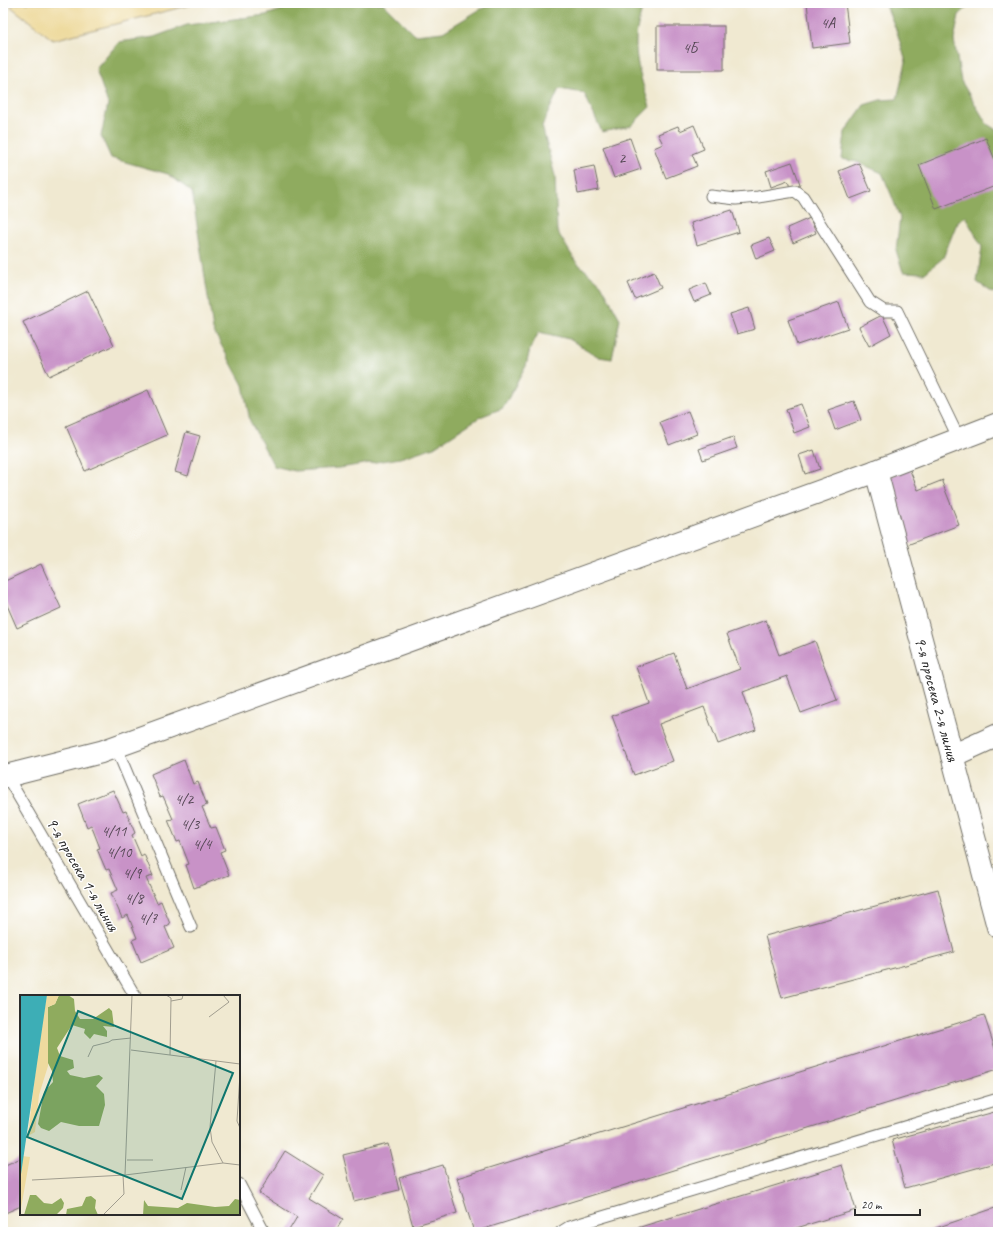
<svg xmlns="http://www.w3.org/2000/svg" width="1001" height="1235" viewBox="0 0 1001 1235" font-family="Caveat,sans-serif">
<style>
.forest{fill:#8fab5e;stroke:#5d6b44}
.sand{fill:#eeda9e;stroke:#8c8264}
.building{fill:#c892c7}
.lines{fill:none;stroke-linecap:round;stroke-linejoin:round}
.lane-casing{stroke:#706e65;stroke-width:13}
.street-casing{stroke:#706e65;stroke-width:24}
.lane{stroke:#fff;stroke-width:11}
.street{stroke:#fff;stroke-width:22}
.labels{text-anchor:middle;stroke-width:3;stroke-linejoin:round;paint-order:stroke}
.number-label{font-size:15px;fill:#524552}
.street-label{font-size:17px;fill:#2b2b2b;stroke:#fff}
.inset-road{fill:none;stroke:#a19d8f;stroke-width:1}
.view{fill:#0f766e;fill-opacity:0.15;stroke:#0f766e;stroke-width:2}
.inset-edge{fill:none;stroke:#2b2b2b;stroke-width:2}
</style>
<rect width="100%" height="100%" fill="#fff"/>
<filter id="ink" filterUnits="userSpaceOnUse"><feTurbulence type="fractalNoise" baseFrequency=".025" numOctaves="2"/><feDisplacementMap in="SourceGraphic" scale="8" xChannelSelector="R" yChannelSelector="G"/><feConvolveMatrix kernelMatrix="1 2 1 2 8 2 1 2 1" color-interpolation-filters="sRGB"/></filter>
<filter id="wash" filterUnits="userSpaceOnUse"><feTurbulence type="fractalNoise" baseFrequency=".012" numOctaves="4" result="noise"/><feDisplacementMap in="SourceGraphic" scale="16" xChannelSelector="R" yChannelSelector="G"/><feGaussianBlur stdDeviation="0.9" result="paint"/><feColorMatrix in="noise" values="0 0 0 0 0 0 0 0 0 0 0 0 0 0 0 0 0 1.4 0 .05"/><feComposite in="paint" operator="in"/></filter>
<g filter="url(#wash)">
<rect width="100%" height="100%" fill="#f0e9d1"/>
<g class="forest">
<path d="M309 3H383L415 35 443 32 479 10 494 3H644C641 13 636 29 636 40 635 63 643 85 650 107L631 126 602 132 584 93 559 89 542 126 555 176 557 231 576 262 601 284 620 319 612 359 599 357 569 339 539 332 530 349 526 366 503 408 480 417 434 447 400 458 340 468 295 471 274 466 250 421 243 385 213 330 192 192 168 174 111 158 101 136 108 104 96 69 119 42 154 37 187 25 266 15 294 6Z"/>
<polygon points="885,3 972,3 959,15 954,40 961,81 987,124 998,131 998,291 993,293 977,282 982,247 965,216 957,223 943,258 925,273 903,272 896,250 900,218 891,194 882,173 857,162 842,159 845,132 864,105 880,100 897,99 906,62 897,32"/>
</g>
<polygon class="sand" points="20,3 198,3 53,40 10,6"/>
<g id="blocks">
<g class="building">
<polygon points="807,3 845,3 850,43 812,48"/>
<rect x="657" y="26" width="67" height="44"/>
<polygon points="694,125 704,149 692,154 697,166 666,178 654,148 663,144 658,134 678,126 680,131"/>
<polygon points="630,138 641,169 614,178 603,147"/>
<polygon points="986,138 998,167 998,185 936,209 919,165"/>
<polygon points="792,162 800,184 790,188 788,181 771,187 766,171"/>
<polygon points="859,163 871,191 850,199 839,171"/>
<polygon points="594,166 599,190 578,194 574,170"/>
<polygon points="732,210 739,232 697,245 691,223"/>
<polygon points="810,218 816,233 793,243 787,228"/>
<polygon points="769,238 775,251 756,259 751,245"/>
<polygon points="654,272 661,288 635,299 628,283"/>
<polygon points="706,283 711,295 694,302 689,290"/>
<polygon points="88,291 114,345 49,376 23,322"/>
<polygon points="839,302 848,328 797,345 788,320"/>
<polygon points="749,308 755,329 737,334 730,314"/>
<polygon points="882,315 891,334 869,346 859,327"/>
<polygon points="148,390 167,435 85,471 66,426"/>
<polygon points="854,401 861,420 835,430 828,410"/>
<polygon points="801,404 810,427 794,433 786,409"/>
<polygon points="688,411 697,434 669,445 660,422"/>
<polygon points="186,432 200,436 188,476 175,472"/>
<polygon points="733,437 737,448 703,460 699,449"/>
<polygon points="814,450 820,469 805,474 799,455"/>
<polygon points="909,468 918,490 943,480 942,482 959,525 907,545 881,481"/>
<polygon points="41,564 61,608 17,628 3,596 3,582"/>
<polygon points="766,620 779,655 815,641 837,700 801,713 787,676 743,692 756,730 718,744 704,707 659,724 673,761 634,775 612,716 649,703 636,667 674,653 687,689 740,669 727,634"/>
<polygon points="184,760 193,784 198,782 207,805 202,807 211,828 216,827 225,850 220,852 229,875 194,888 186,865 189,864 180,841 177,842 168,820 173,819 163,796 160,797 151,774"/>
<polygon points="113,790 123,812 126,811 135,833 132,835 141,856 144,854 153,876 146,878 157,903 161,901 170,924 165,927 174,948 141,962 132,940 137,938 128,915 122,918 111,893 118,890 109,869 106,870 97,849 100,848 91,825 87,827 78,804"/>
<polygon points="938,889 954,952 782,998 765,936"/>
<polygon points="984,1015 998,1058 998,1069 474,1232 457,1178"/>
<polygon points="998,1111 998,1162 905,1188 892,1140"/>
<polygon points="388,1144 399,1190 354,1201 343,1155"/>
<polygon points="285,1151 323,1175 309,1198 343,1219 335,1232 288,1232 297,1217 259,1193"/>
<polygon points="21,1158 21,1206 3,1214 3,1166"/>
<polygon points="443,1165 457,1213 413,1226 399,1178"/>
<polygon points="842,1165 856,1210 813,1223 783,1232 624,1232"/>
<polygon points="998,1207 998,1232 924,1232"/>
</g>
</g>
</g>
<g filter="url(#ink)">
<use href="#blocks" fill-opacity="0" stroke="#706e65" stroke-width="1"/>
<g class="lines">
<defs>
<g id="lane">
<polyline points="711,196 736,199 758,197 795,191 803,197 870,302 884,311 897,311 959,439"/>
<polyline points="116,747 191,927"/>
<polyline points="5,773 135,996"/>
<polyline points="239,1184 264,1232"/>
<polyline points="561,1232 569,1227 998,1099"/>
</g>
<g id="street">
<polyline points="876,471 998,927"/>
<polyline points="952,756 998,735"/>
<polyline points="6,776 101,752 876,471 998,424"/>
</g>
</defs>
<use href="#lane" class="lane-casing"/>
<use href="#street" class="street-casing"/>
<use href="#lane" class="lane"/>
<use href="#street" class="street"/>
</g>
</g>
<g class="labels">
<g class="number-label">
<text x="828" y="28">4А</text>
<text x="690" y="53">4Б</text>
<text x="622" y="163">2</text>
<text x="184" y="804">4/2</text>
<text x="190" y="829">4/3</text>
<text x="114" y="836">4/11</text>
<text x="202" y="849">4/4</text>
<text x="119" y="857">4/10</text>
<text x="132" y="878">4/9</text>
<text x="134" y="903">4/8</text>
<text x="148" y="923">4/7</text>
</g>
<g class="street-label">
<text transform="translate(937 699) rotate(75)" y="6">9-я просека 2-я линия</text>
<text transform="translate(83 874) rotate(60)" y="6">9-я просека 1-я линия</text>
</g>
</g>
<g transform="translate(20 995)">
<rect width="220" height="220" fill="#f0e9d1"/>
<path d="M39 0H48L54 4 55 16 60 24H73L89 13 92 16 94 32 83 31 87 36V42L74 39 70 44 64 38 65 34 52 30 37 53 40 61 53 65 54 73 47 76 50 80 64 83 79 80 83 83 76 91 84 99 85 110 79 131H59L41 127 29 136 21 133 18 129 24 97 33 87 32 76 26 64 28 12 35 9ZM10 200H16L24 208 32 209 41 203 44 208 43 213 36 220H4ZM71 201 76 205 75 213 78 220H46L47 214 62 211 66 202ZM215 204 220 205V220H123L124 205 128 211 158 213 167 208 195 212 209 211Z" fill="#8fab5e"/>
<path d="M27 0H39L35 9 28 12V71L19 100 15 137 8 141 19 46ZM2 161 10 162 0 219V186Z" fill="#eeda9e"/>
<path d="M0 0H27L0 186Z" fill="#3daeb6"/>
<path class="inset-road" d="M146 0 151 3 150 60M151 6 162 4 163 0M189 22 209 7 203 0M111 55 220 69M68 62 73 51 89 47 92 45 111 43M196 66 190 132 192 147 203 168M220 79 217 126 220 133M107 165H133M105 180 112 0M12 185 105 180 203 168 220 170M161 195 166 172M83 220 104 199 103 180"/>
<path class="view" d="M58 16 213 78 162 204 7 142Z"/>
<rect width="220" height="220" class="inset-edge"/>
</g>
<rect width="1001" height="1235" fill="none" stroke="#fff" stroke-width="16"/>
<path d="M855 1209v6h65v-6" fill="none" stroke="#2b2b2b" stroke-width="2"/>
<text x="861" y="1209" font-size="12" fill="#2b2b2b" stroke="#ffffff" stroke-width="3" paint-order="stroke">20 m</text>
</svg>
